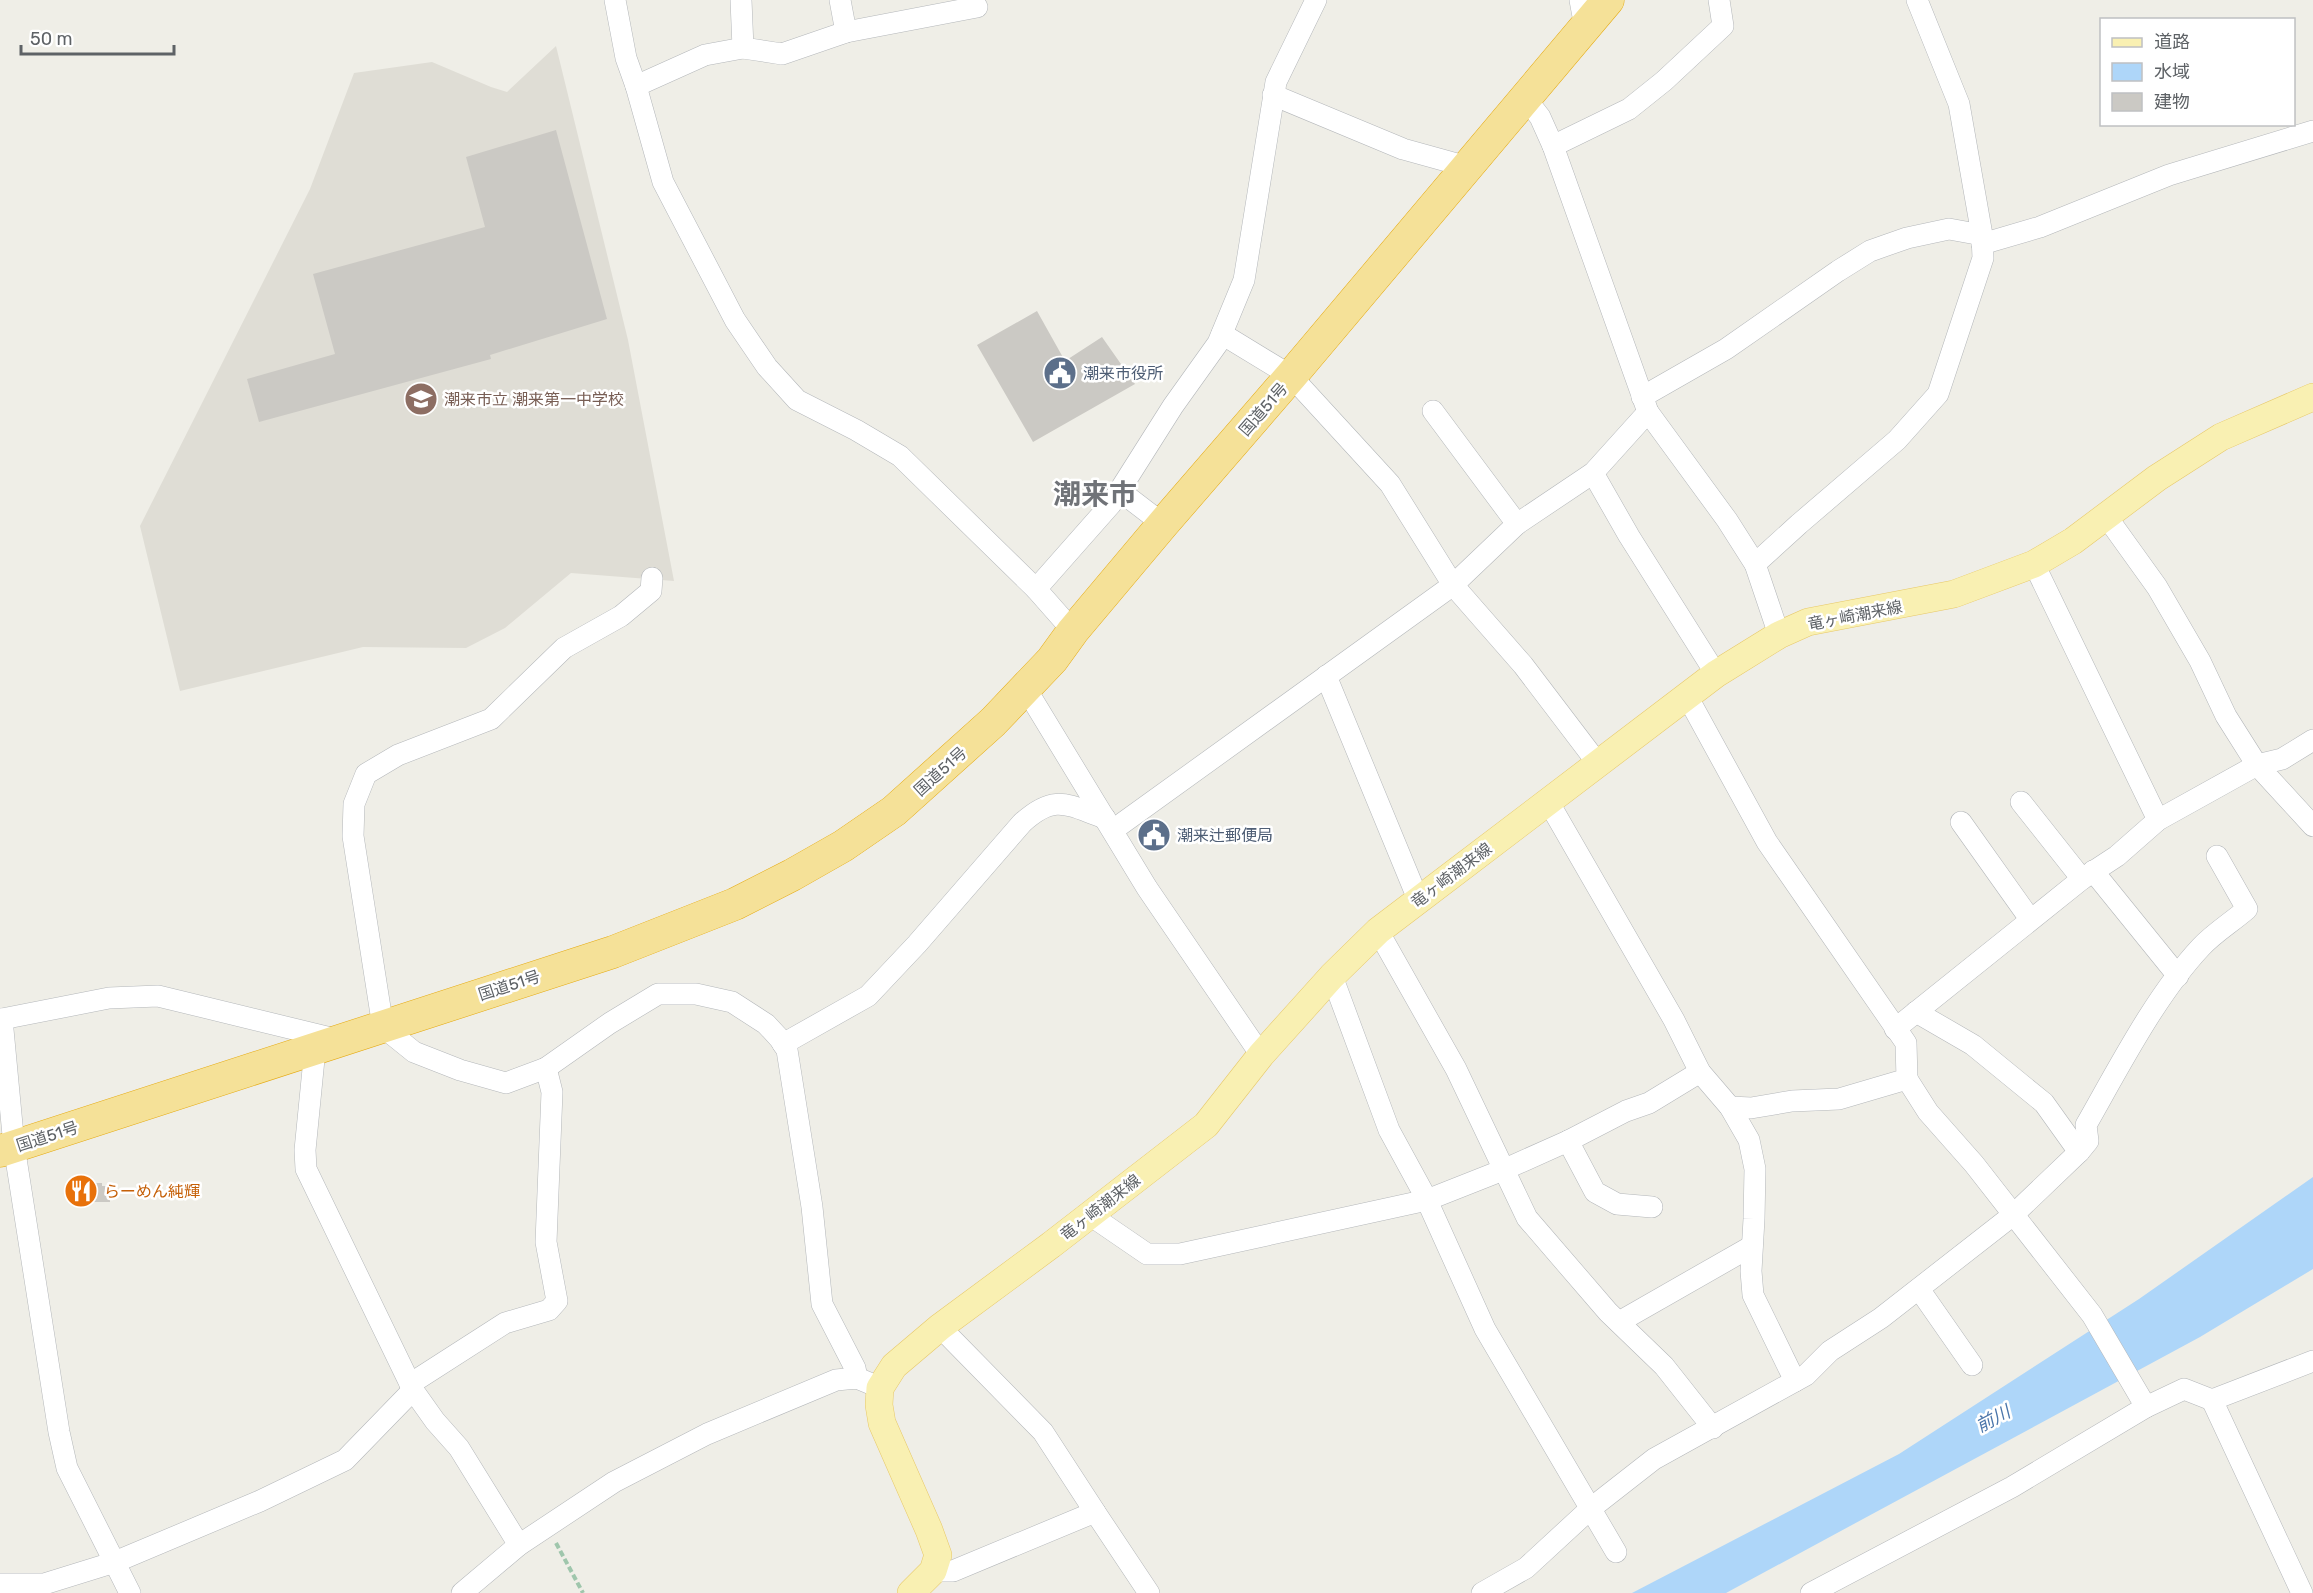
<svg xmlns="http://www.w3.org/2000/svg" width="2313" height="1593" viewBox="0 0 2313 1593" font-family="Rubik,'Noto Sans JP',sans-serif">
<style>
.education{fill:#dfddd5}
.water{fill:#aed6f9}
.building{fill:#cbc9c4}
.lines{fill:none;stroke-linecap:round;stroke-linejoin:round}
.minor-casing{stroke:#b4b7ba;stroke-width:22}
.major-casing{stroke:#e7c868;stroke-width:28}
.highway-casing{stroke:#e5aa11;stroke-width:33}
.path{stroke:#9fc6ac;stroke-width:4;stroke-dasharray:6 3;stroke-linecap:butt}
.minor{stroke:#fff;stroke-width:21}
.major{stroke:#f9f0b2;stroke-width:27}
.highway{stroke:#f5e198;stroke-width:32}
.labels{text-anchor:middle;stroke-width:5;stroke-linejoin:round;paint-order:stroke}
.service-label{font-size:16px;fill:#4e5e75;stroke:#fff;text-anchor:start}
.education-label{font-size:16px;fill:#785e54;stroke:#fff;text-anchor:start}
.street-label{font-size:16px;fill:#5e6266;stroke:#fff}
.food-label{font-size:16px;fill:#c56008;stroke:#fff;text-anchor:start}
.water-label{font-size:18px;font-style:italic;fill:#4b76ab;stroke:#fff}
.town-label{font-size:28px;font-weight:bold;fill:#707378;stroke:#fff}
</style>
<rect width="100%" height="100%" fill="#efeee7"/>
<polygon class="education" points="556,46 628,340 674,581 571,573 505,628 466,648 363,647 180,691 140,526 310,189 354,73 432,62 491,87 507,92"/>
<polygon class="water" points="2313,1177 2313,1269 2200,1337 1726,1593 1632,1593 1899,1454 2139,1299"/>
<g class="building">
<polygon points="556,130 607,319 490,355 491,359 259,422 247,379 335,354 313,274 485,227 466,157"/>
<polygon points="1037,311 1065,361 1102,337 1135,384 1033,442 977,345"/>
<polygon points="74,1183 102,1183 102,1186 110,1186 110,1202 74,1202"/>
</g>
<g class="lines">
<defs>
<g id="minor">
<polyline points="615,0 626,58 636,86 663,182 735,320 767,367 797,400 856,430 900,456 1036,589 1073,631"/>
<polyline points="741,0 743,48"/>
<polyline points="840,0 846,32"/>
<polyline points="1580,0 1585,27"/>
<polyline points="636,86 705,55 743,48 782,54 846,32 977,7"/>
<polyline points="1273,95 1403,149 1468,167"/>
<polyline points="1526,99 1540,117 1553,146 1648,412 1727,520 1755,564 1779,635"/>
<polyline points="1553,146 1629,109 1664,81 1723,26 1719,0"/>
<polyline points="1982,244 2040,227 2169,175 2313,131"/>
<polyline points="1222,334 1291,376 1390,484 1453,585 1523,665 1599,765"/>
<polyline points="1642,397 1726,349 1838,271 1870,251 1907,238 1949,229 1982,235"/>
<polyline points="1433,411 1517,524"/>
<polyline points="1593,473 1629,536 1716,674"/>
<polyline points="1120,491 1163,524"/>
<polyline points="1755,564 1799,524 1897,440 1938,394 1983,258 1982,235 1959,104 1917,0"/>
<polyline points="2034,564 2158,820"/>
<polyline points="652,578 651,591 621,616 564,648 491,719 398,755 366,774 354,804 353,836 383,1027 414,1052 460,1070 506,1083 546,1068 610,1023 658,994 696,994 732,1002 766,1024 779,1038 787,1050 812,1207 822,1304 855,1368 857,1378"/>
<polyline points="1036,589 1111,504 1173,406 1218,343 1244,280 1276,82 1316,0"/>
<polyline points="1326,676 1418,899"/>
<polyline points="1026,689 1147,888 1261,1055"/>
<polyline points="1687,696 1767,842 1906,1043 1907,1079 1839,1099 1792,1101 1751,1108 1730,1107"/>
<polyline points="2313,740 2282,759 2257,765 2313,826"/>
<polyline points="2021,802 2082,879"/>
<polyline points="1549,803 1674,1020 1700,1072 1730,1107 1749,1140 1755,1169 1754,1219 1751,1271 1753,1295 1795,1381"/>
<polyline points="1961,822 2030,919"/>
<polyline points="1113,830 1453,585 1517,524 1593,473 1648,412"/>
<polyline points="2093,871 2178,976"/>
<polyline points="1378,931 1456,1069 1527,1218 1608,1312 1664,1366 1713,1428"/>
<polyline points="1332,976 1389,1130 1425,1196 1485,1329 1616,1552"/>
<polyline points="1916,1012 1973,1045 2044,1103 2079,1152"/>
<polyline points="0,1019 2,1019 14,1146 59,1432 67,1468 130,1593"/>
<polyline points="2,1019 109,998 158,996 339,1040"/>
<polyline points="1895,1029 2082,879 2117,856 2158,820 2257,765 2226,716 2200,661 2157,587 2106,516"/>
<path d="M783 1044 868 996 917 944 1022 823C1055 793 1067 805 1105 818"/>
<polyline points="315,1049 305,1150 306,1169 413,1390 435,1421 459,1448 519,1545"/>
<polyline points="1907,1079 1928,1112 1974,1164 2092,1315 2146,1407"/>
<polyline points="1568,1141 1595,1192 1617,1204 1652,1207"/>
<polyline points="1090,1215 1147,1254 1180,1254 1427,1200 1503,1170 1568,1141 1626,1111 1649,1103 1700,1072"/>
<polyline points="1919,1289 1972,1365"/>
<polyline points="1619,1322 1752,1246"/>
<polyline points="940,1327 1043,1432 1095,1512"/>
<polyline points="410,1384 505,1323 549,1310 557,1301 546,1242 552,1092 546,1068"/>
<polyline points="2212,1400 2302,1593"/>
<polyline points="933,1571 953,1571 1095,1512 1149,1593"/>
<polyline points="0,1584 44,1584 115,1562 260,1501 345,1460 413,1390"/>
<polyline points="462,1593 519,1545 614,1482 707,1434 836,1380 857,1378 869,1383"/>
<path d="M1482 1593 1526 1568 1590 1509 1654 1459 1806 1375 1830 1351 1881 1318 2013 1215 2079 1152 2088 1141 2086 1125C2119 1067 2156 995 2201 947 2214 933 2232 922 2247 909L2217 856"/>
<polyline points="1811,1593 2012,1487 2146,1407 2184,1389 2212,1400 2313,1361"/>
</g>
<polyline id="major" points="911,1593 933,1571 938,1555 929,1530 882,1423 879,1405 880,1388 894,1366 940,1327 1051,1245 1206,1125 1261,1055 1332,976 1378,931 1716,674 1779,635 1808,622 1954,594 2034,564 2073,541 2157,478 2221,437 2313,397"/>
<polyline id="highway" points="0,1151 613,952 735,904 792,875 843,846 894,811 993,722 1052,660 1073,631 1163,524 1291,376 1608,0"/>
</defs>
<use href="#minor" class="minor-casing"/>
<use href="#major" class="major-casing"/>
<use href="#highway" class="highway-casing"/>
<polyline class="path" points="556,1543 583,1593"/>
<use href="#minor" class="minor"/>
<use href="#major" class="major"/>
<use href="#highway" class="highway"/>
</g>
<defs>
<symbol id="civic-disc" viewBox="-11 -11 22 22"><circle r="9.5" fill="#5c6f8a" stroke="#fff"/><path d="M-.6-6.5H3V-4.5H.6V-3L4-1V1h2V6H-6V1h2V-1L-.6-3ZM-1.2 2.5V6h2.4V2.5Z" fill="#fff"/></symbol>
<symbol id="school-disc" viewBox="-11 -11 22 22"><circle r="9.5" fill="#8d6e63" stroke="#fff"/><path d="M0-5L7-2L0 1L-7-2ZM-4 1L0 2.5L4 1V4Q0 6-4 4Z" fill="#fff"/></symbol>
<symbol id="restaurant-disc" viewBox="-11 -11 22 22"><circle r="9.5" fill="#e8710a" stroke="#fff"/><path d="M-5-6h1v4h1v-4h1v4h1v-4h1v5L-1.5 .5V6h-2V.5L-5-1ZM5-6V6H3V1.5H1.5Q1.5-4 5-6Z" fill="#fff"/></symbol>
</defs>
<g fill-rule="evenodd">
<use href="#civic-disc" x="1041" y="354" width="38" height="38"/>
<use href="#school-disc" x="402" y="380" width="38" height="38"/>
<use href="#civic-disc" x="1135" y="816" width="38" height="38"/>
<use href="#restaurant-disc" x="62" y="1172" width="38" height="38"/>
</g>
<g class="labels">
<g class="service-label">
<text x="1083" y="379">潮来市役所</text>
<text x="1177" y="841">潮来辻郵便局</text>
</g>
<g class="education-label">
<text x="444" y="405">潮来市立 潮来第一中学校</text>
</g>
<g class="street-label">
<text transform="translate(1263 409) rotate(-49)" y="6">国道51号</text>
<text transform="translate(1855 615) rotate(-11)" y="6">竜ヶ崎潮来線</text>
<text transform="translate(940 771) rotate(-42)" y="6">国道51号</text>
<text transform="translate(1451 875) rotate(-37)" y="6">竜ヶ崎潮来線</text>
<text transform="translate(509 985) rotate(-18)" y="6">国道51号</text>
<text transform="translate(47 1136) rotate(-18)" y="6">国道51号</text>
<text transform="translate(1100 1207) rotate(-38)" y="6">竜ヶ崎潮来線</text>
</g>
<g class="food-label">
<text x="104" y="1197">らーめん純輝</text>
</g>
<g class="water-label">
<text transform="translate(1993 1419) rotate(-28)" y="6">前川</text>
</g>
<g class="town-label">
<text x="1095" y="504">潮来市</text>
</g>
</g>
<rect x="2100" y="18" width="195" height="108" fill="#ffffff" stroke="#bfc0c2" stroke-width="1.5"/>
<rect x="2112" y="38" width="30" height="9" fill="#f9f0b2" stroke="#bfc0c2" stroke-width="1.5"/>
<text x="2154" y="48" font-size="18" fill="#5e6266">道路</text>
<rect x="2112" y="63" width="30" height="18" fill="#aed6f9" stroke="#bfc0c2" stroke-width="1.5"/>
<text x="2154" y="78" font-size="18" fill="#5e6266">水域</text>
<rect x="2112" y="93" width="30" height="18" fill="#cbc9c4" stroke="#bfc0c2" stroke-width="1.5"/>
<text x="2154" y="108" font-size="18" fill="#5e6266">建物</text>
<path d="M21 45v9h153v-9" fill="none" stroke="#5e6266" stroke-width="3"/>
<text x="30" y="45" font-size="18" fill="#5e6266" stroke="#ffffff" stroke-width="4.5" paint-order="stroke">50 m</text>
</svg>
